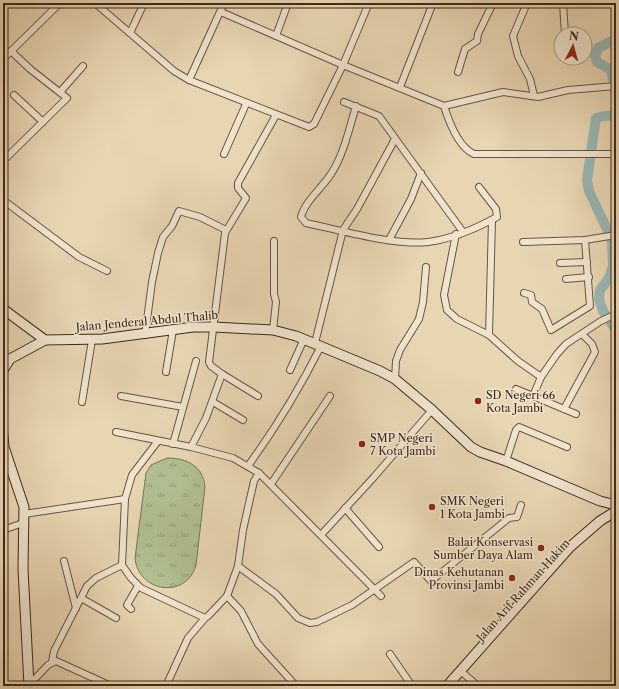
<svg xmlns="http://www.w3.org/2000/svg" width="619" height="689" viewBox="0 0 619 689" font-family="'Libre Caslon Text',serif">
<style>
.grass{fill:url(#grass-tufts);stroke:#787456}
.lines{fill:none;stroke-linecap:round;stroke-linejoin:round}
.river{stroke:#98b7b4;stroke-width:10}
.street-casing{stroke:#695442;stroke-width:8}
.secondary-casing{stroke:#3f291c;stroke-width:11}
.street{stroke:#f0e4ce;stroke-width:6}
.secondary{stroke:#f0e4ce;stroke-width:9}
.poi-dot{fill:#8f2418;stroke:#f0e4ce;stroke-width:1.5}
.labels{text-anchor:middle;stroke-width:3;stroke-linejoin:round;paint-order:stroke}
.street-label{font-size:11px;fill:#3f291c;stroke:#f0e4ce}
.poi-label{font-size:11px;fill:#3f291c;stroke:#f0e4ce;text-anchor:start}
</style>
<defs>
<pattern id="grass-tufts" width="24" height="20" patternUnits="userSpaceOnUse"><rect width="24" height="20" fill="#b0bf91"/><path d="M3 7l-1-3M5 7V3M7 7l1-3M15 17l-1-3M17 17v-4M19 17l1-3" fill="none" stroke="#919b76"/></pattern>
</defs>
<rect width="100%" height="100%" fill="#e8d6b3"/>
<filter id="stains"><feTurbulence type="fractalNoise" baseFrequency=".005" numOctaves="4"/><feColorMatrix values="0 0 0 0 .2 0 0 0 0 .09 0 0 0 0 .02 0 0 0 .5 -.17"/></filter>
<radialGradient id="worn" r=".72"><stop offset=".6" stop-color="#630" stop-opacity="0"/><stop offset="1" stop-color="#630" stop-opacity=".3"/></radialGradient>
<path class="grass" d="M167 458C187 458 203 466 205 487L196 565C186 600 138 592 135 558L146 473 151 465Z"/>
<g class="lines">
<g class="river">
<polyline points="615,3 616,8"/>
<path d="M616 39 598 48 595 56 597 62 611 70C614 84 619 100 615 114 608 117 603 115 596 118L587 180 589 191 612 240 613 266 609 278 600 290 599 299 603 311 616 330"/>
</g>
<defs>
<g id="street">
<polyline points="95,3 174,71 189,80 309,127 314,124 343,65 369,3"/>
<polyline points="527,3 513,36 518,56 530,79 534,96"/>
<polyline points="563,3 565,34"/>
<polyline points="3,8 7,3"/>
<polyline points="221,12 343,65 444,106 503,92 538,97 568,90 616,86"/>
<polyline points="130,33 144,3"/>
<polyline points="276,36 288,3"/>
<polyline points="3,59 60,3"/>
<polyline points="458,72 465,49 477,41 478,34 493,3"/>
<polyline points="189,80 224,3"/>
<polyline points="400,87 433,3"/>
<polyline points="61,91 83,66"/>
<polyline points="14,95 43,122"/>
<polyline points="344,102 379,116 463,232"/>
<path d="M356 106C349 129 344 154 331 174 322 188 305 201 301 217L306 223C340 230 394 246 428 242 451 239 477 228 497 217L496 209 479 187"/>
<path d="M444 106C449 122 458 147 474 154H616"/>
<polyline points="224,154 246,104"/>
<polyline points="3,161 67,98 30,69 11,51"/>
<polyline points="3,200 79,257 107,271"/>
<polyline points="456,234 444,295 447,310 457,319 489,335 518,361 541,377"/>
<polyline points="389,240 411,199 421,173"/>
<polyline points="523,242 585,240 616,235"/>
<polyline points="560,263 587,262"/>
<polyline points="566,279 589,277"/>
<polyline points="524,293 531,295 532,302 542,309 551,330 590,306 585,240"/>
<polyline points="273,330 276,302 274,294 274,241"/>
<polyline points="145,335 152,282 158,253 163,237 172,226 179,211 200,217 226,230"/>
<polyline points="489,335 492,220"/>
<polyline points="315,343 343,230 357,209 395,139"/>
<polyline points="290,370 304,339"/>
<polyline points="166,372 173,330"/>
<polyline points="222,374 258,396"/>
<polyline points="395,379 396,361 400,350 419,319 423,302 426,267"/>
<polyline points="516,389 576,414"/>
<polyline points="121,396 183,407"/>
<polyline points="533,396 541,377 557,354 566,344 601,321 616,314"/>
<polyline points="82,402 92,340"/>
<polyline points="213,402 243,420"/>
<polyline points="564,409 595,352 592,344 582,334"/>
<polyline points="116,432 191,447 233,458 259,473"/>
<polyline points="158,441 132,475 125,499 122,565 131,578 141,588 205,618 208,616 227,596 238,566 243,530 254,481 259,473 381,596"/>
<polyline points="173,444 196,361"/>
<polyline points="191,447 206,418 222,374 211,366 209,362 225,233 246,198 238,188 238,183 276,115"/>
<polyline points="506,461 516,430 519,427 567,447"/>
<path d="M248 466C277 426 299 390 321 346"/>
<polyline points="271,484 330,396"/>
<polyline points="345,508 379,547"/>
<polyline points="24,514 125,499"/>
<polyline points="3,530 23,523"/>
<polyline points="321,535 374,477 432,410"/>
<polyline points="64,561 76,608"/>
<polyline points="238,566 276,594 298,618 310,623 317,622 352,605 414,562 431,581 509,518 517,517 521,505"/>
<polyline points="227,596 241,611 258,644 296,686"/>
<polyline points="81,598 116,618"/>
<polyline points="131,609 127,605 138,586"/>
<polyline points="390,654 412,686"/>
<polyline points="52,662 54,651 87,586 96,578 122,565"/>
<polyline points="464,674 478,686"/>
<polyline points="29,685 48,665 56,661 111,686"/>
<polyline points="166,686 188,638 205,618"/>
</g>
<g id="secondary">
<polyline points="3,309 45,340 102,339 193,327 214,327 273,330 296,336 380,371 395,379 432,410 471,447 480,452 506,461 600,501 616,505"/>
<polyline points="3,370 10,359 45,340"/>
<polyline points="3,436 4,447 24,507 23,569 29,686"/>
<polyline points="447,686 570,547 600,521 616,511"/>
</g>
</defs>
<use href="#street" class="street-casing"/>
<use href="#secondary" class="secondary-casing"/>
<use href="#street" class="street"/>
<use href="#secondary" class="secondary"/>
</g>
<g class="poi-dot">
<circle cx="478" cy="401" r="4"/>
<circle cx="362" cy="444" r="4"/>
<circle cx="432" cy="507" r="4"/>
<circle cx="541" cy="548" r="4"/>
<circle cx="512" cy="578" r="4"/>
</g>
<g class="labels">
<g class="street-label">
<text transform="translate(147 321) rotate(-5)" y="4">Jalan Jenderal Abdul Thalib</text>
<text transform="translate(523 590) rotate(-48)" y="4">Jalan Arif Rahman Hakim</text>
</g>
<g class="poi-label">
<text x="486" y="399">SD Negeri 66<tspan x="486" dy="13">Kota Jambi</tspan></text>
<text x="370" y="442">SMP Negeri<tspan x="370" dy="13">7 Kota Jambi</tspan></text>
<text x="440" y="505">SMK Negeri<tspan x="440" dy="13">1 Kota Jambi</tspan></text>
<text x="533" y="546" text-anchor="end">Balai Konservasi<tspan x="533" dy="13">Sumber Daya Alam</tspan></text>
<text x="504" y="576" text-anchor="end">Dinas Kehutanan<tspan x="504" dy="13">Provinsi Jambi</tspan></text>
</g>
</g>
<rect width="619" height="689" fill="none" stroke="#e8d6b3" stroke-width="16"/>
<rect x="4" y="4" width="611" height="681" fill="none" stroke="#3f291c" stroke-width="2"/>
<rect x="8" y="8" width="603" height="673" fill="none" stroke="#3f291c"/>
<g transform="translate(573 46) rotate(6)"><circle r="19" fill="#f0e4ce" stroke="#a99987"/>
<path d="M0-3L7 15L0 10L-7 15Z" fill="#8f2418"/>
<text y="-6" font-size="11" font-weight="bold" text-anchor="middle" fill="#3f291c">N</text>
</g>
<rect width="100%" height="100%" filter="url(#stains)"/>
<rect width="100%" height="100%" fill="url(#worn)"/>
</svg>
